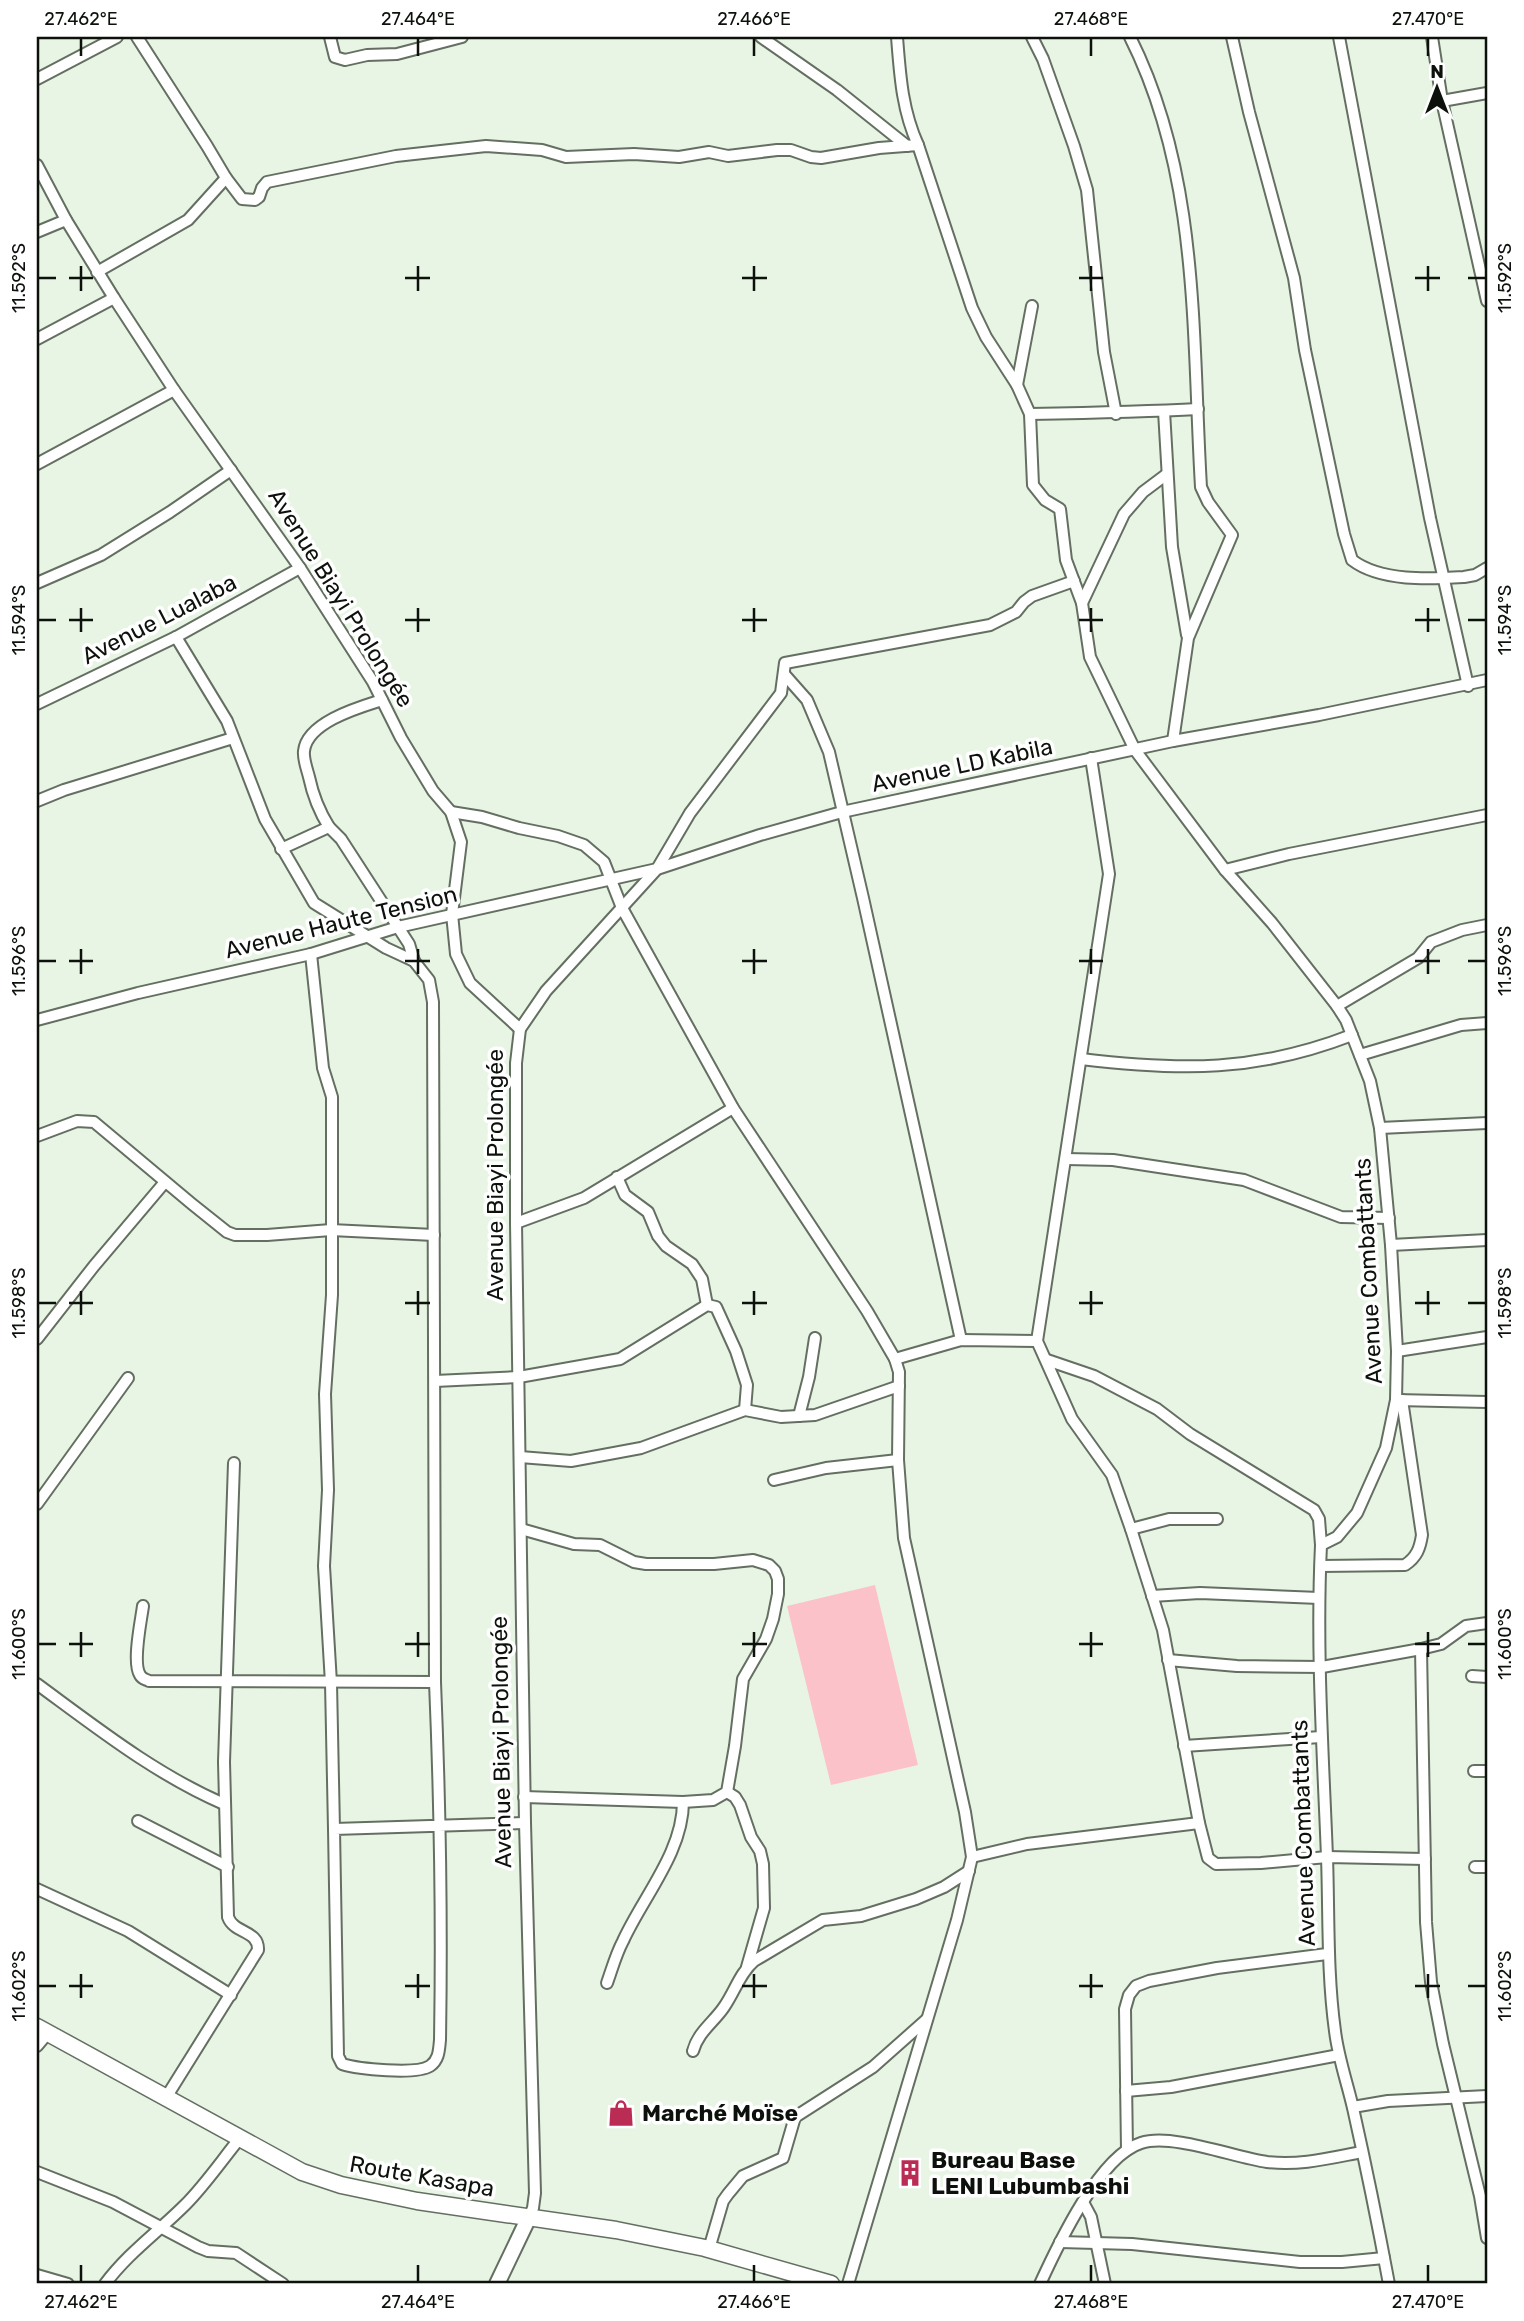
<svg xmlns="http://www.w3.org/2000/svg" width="1524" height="2321" viewBox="0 0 1524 2321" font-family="Rubik,sans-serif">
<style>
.green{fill:#fcc2ca}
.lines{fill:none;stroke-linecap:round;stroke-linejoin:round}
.minor-casing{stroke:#646f61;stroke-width:14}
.tertiary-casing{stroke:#646f61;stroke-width:18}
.secondary-casing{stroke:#646f61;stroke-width:19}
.minor{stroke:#fff;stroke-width:10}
.tertiary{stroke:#fff;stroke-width:14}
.secondary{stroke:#fff;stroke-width:16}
.ticks{fill:none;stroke:#0c110b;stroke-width:2.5}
.labels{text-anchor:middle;stroke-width:7;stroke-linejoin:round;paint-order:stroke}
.street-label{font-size:23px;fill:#0c110b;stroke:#fff}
.poi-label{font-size:23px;font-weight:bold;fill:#0c110b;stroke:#fff;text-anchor:start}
.neatline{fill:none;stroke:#0c110b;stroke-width:2.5}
.ticks-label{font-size:18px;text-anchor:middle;fill:#0c110b}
</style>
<rect width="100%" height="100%" fill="#e8f5e5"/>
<polygon class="green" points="875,1585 918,1765 831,1785 787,1606"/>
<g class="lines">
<defs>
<g id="minor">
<polyline points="137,37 207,146 226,178 242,199 255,200 259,197 262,188 267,182 396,156 486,146 542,150 566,157 634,154 679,157 709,152 728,156 777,150 791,150 811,157 821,158 879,148 918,145"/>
<polyline points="330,37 335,57 345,60 367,55 397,54 462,37"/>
<polyline points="761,37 837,90 907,146"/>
<path d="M897 37C900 75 902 110 918 145L972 308 986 337 1017 385 1030 414 1033 485 1045 500 1060 509 1066 560 1082 603 1090 657 1135 750 1225 870 1272 923 1337 1006 1346 1020 1370 1081 1380 1128 1391 1245 1397 1351 1396 1400 1386 1448 1357 1513 1337 1537 1321 1545C1316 1649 1323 1753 1327 1857 1329 1915 1327 1973 1335 2031 1338 2057 1347 2082 1353 2108 1366 2166 1378 2225 1389 2284"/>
<polyline points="1032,37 1043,59 1074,146 1087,190 1104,352 1116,414"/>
<path d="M1130 37C1200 176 1192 335 1201 487L1208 502 1232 535 1188 638 1173 741"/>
<path d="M1232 37 1249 112 1294 278 1305 350 1344 534 1352 560C1381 582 1430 579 1464 577L1475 575 1487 568"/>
<polyline points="1339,37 1430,518 1468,686"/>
<polyline points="1432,37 1442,101 1487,301"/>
<polyline points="37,79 117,37"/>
<polyline points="1442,101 1487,93"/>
<polyline points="37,165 66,220 114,298 174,390 300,568 373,682 401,738 433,791 451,812 461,842 452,914 456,954 470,983 520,1029"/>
<polyline points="37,232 66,220"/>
<polyline points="97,272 188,220 226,178"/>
<polyline points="37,339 114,298"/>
<polyline points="1017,385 1032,306"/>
<polyline points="1164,411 1172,547 1187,635"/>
<path d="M1030 414C1086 413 1142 412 1198 409"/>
<polyline points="37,464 174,390"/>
<polyline points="37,583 101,555 170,512 231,470"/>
<polyline points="1082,603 1124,514 1143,492 1167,474"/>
<path d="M176 637 227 721 265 819 314 903 386 948 414 961 429 980 433 1002 435 1682C440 1802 442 1921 440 2040 439 2050 439 2060 430 2066 416 2075 358 2069 342 2064L338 2056 334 1829 525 1823"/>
<polyline points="784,674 807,700 829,752 863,898 961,1340"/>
<polyline points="37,704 176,637 300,568"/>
<polyline points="1091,758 1109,874 1037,1341 1072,1419 1112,1475 1131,1529 1163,1630 1199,1823 1208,1858 1216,1864 1261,1863 1327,1857 1425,1859"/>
<polyline points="37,801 64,790 233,738"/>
<polyline points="451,812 482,817 519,828 558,836 584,845 604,862 622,908 733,1108 867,1311 895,1359 899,1372 898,1460 904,1538 965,1812 972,1857 957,1920 848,2284"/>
<path d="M329 827C319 811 313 796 309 777 307 769 303 759 304 751 307 722 360 707 382 700"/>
<polyline points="281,849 329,827 341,839 409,944 414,961"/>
<polyline points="1225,870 1289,854 1487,815"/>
<polyline points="311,954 323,1068 332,1097 332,1295 325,1394 328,1490 324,1566 331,1683 334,1829"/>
<polyline points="1337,1006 1418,958 1431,942 1462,930 1487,925"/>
<polyline points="37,1020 138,993 311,954 398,927 657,869 690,813 781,693 785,663 990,625 1016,612 1024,602 1032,596 1074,581"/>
<polyline points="1360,1055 1461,1025 1487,1023"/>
<path d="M1081 1059C1181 1071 1257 1072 1352 1035"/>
<polyline points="1380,1128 1487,1123"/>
<polyline points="37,1136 77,1121 94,1122 192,1204 227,1232 235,1235 267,1235 331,1230 434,1235"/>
<polyline points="1066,1159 1113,1160 1244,1180 1341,1217 1389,1218"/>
<polyline points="617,1177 625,1195 648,1212 658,1236 666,1246 692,1264 702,1279 707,1305"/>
<polyline points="516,1223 584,1198 733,1108"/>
<polyline points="1391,1245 1487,1240"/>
<polyline points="37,1339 94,1266 165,1182"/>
<polyline points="1397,1351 1487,1337"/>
<polyline points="895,1359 961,1340 1037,1341"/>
<polyline points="1047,1360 1094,1376 1157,1409 1190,1434 1314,1510 1319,1519 1321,1545"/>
<polyline points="435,1381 519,1377 620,1359 707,1305 716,1307 736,1351 747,1385 745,1410"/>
<polyline points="1396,1400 1487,1402"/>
<polyline points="799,1416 809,1377 815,1338"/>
<polyline points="520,1457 571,1461 641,1448 745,1410 781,1417 815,1415 899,1386"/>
<polyline points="774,1480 826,1468 898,1460"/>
<polyline points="37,1504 128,1378"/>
<polyline points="521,1529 574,1544 600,1545 634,1562 646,1564 714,1564 753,1560 769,1565 775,1571 778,1579 778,1594 773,1619 766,1639 743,1679 735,1746 727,1792 713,1800 683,1802 524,1797"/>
<polyline points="1131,1529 1169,1519 1217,1519"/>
<path d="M1321 1566 1405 1565C1417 1557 1420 1548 1422 1535L1402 1400"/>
<polyline points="1152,1596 1200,1593 1319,1598"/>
<path d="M143 1606C141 1621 132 1663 140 1675 142 1679 145 1679 149 1681L435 1682"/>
<polyline points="1421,1649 1426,1922 1431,1982 1443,2044 1480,2196 1487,2238"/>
<polyline points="1168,1660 1237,1666 1322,1667 1421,1649 1441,1644 1466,1626 1487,1623"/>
<polyline points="1472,1676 1487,1677"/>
<path d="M37 1684C97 1728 155 1774 224 1804"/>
<polyline points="1184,1746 1321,1737"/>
<polyline points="1474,1771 1487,1771"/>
<polyline points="727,1792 735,1797 740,1805 751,1837 760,1851 763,1864 764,1908 747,1967"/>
<polyline points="138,1821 228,1867"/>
<polyline points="972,1857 1027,1844 1199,1823"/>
<polyline points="1475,1867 1487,1867"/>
<polyline points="37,1889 128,1931 231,1995"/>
<path d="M607 1983C612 1969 616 1954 623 1941 643 1897 683 1852 683 1802"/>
<polyline points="37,2046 48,2033"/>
<path d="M693 2051C698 2032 714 2022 724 2007 735 1991 740 1973 754 1961L823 1920 861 1916 916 1899 944 1887 969 1871"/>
<polyline points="1126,2091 1171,2087 1339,2055"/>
<path d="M167 2096 258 1950C259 1930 234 1934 228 1917L224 1762 234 1463"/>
<polyline points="1353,2107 1388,2101 1487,2096"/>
<polyline points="1127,2150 1125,2009 1129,1995 1136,1986 1149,1981 1217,1968 1327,1954"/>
<polyline points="37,2172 113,2202 198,2247 208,2251 236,2253 283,2284"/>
<polyline points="1083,2202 1091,2217 1105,2284"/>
<polyline points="529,2217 533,2208 535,2193 525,1823 516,1223 516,1063 520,1029 546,991 657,869 760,835 842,812 1173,741 1319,715 1487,680"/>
<polyline points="1060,2242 1132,2244 1300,2262 1342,2262 1384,2258"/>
<polyline points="709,2249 723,2201 728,2194 743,2176 783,2158 795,2117 873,2067 926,2020"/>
<polyline points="37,2275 68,2284"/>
<path d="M105 2284C128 2253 158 2232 185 2205 205 2185 222 2160 240 2138"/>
<path d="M1040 2284C1057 2247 1099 2156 1141 2143 1172 2133 1233 2157 1267 2162 1300 2166 1330 2158 1362 2152"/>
</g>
<polyline id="tertiary" points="497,2284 529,2217"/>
<polyline id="secondary" points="37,2027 302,2172 341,2185 417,2201 616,2230 705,2248 831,2284"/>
</defs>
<use href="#minor" class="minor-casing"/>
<use href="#tertiary" class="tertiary-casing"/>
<use href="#secondary" class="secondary-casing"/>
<use href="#minor" class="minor"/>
<use href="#tertiary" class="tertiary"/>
<use href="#secondary" class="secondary"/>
</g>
<path class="ticks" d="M81 38V56M418 38V56M754 38V56M1091 38V56M1428 38V56M81 266V291M418 266V291M754 266V291M1091 266V291M1428 266V291M38 278H56M69 278H93M405 278H430M742 278H767M1079 278H1103M1415 278H1440M1468 278H1486M81 608V632M418 608V632M754 608V632M1091 608V632M1428 608V632M38 620H56M69 620H93M405 620H430M742 620H767M1079 620H1103M1415 620H1440M1468 620H1486M81 949V974M418 949V974M754 949V974M1091 949V974M1428 949V974M38 961H56M69 961H93M405 961H430M742 961H767M1079 961H1103M1415 961H1440M1468 961H1486M81 1291V1315M418 1291V1315M754 1291V1315M1091 1291V1315M1428 1291V1315M38 1303H56M69 1303H93M405 1303H430M742 1303H767M1079 1303H1103M1415 1303H1440M1468 1303H1486M81 1632V1657M418 1632V1657M754 1632V1657M1091 1632V1657M1428 1632V1657M38 1644H56M69 1644H93M405 1644H430M742 1644H767M1079 1644H1103M1415 1644H1440M1468 1644H1486M81 1974V1998M418 1974V1998M754 1974V1998M1091 1974V1998M1428 1974V1998M38 1986H56M69 1986H93M405 1986H430M742 1986H767M1079 1986H1103M1415 1986H1440M1468 1986H1486M81 2265V2282M418 2265V2282M754 2265V2282M1091 2265V2282M1428 2265V2282"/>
<defs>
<symbol id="shop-bare" viewBox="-9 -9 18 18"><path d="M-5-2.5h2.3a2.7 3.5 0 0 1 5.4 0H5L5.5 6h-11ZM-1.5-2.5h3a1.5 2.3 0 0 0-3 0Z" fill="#bb2c55" stroke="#fff" stroke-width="2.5" paint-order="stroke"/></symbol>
<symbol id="building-bare" viewBox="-9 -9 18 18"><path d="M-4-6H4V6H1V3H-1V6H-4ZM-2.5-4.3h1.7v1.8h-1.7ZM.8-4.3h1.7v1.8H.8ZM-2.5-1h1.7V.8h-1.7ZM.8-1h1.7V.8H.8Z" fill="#bb2c55" stroke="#fff" stroke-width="2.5" paint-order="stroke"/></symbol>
</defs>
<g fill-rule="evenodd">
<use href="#shop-bare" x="602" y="2094" width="38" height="38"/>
<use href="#building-bare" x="891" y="2154" width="38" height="38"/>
</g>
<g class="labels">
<g class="street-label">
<text transform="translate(341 598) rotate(58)" y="8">Avenue Biayi Prolongée</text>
<text transform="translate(159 619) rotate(-27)" y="8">Avenue Lualaba</text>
<text transform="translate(962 765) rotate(-12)" y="8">Avenue LD Kabila</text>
<text transform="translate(341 922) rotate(-14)" y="8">Avenue Haute Tension</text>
<text transform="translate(495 1175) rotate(-90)" y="8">Avenue Biayi Prolongée</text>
<text transform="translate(1368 1271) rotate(-93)" y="8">Avenue Combattants</text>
<text transform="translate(501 1742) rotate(-91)" y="8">Avenue Biayi Prolongée</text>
<text transform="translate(1303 1833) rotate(-92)" y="8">Avenue Combattants</text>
<text transform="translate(422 2176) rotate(10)" y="8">Route Kasapa</text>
</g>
<g class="poi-label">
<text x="642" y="2121">Marché Moïse</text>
<text x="931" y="2168">Bureau Base<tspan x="931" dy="26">LENI Lubumbashi</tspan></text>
</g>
</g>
<rect width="1524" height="2321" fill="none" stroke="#ffffff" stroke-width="77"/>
<g transform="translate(1437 88)" stroke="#ffffff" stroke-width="5" paint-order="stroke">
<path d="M0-5L12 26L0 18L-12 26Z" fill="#0c110b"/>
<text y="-10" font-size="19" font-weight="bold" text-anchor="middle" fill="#0c110b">N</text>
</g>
<rect x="38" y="38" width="1448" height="2244" class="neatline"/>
<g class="ticks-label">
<text x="81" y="25">27.462°E</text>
<text x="418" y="25">27.464°E</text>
<text x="754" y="25">27.466°E</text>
<text x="1091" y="25">27.468°E</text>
<text x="1428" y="25">27.470°E</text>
<text transform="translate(19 278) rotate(-90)" y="6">11.592°S</text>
<text transform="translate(1505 278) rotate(-90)" y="6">11.592°S</text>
<text transform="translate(19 620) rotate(-90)" y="6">11.594°S</text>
<text transform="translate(1505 620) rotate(-90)" y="6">11.594°S</text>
<text transform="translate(19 961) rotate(-90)" y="6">11.596°S</text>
<text transform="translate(1505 961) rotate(-90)" y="6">11.596°S</text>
<text transform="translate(19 1303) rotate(-90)" y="6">11.598°S</text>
<text transform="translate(1505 1303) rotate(-90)" y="6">11.598°S</text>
<text transform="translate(19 1644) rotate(-90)" y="6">11.600°S</text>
<text transform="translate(1505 1644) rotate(-90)" y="6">11.600°S</text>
<text transform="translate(19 1986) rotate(-90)" y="6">11.602°S</text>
<text transform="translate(1505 1986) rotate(-90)" y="6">11.602°S</text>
<text x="81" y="2308">27.462°E</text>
<text x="418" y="2308">27.464°E</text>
<text x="754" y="2308">27.466°E</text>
<text x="1091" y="2308">27.468°E</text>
<text x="1428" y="2308">27.470°E</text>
</g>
</svg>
